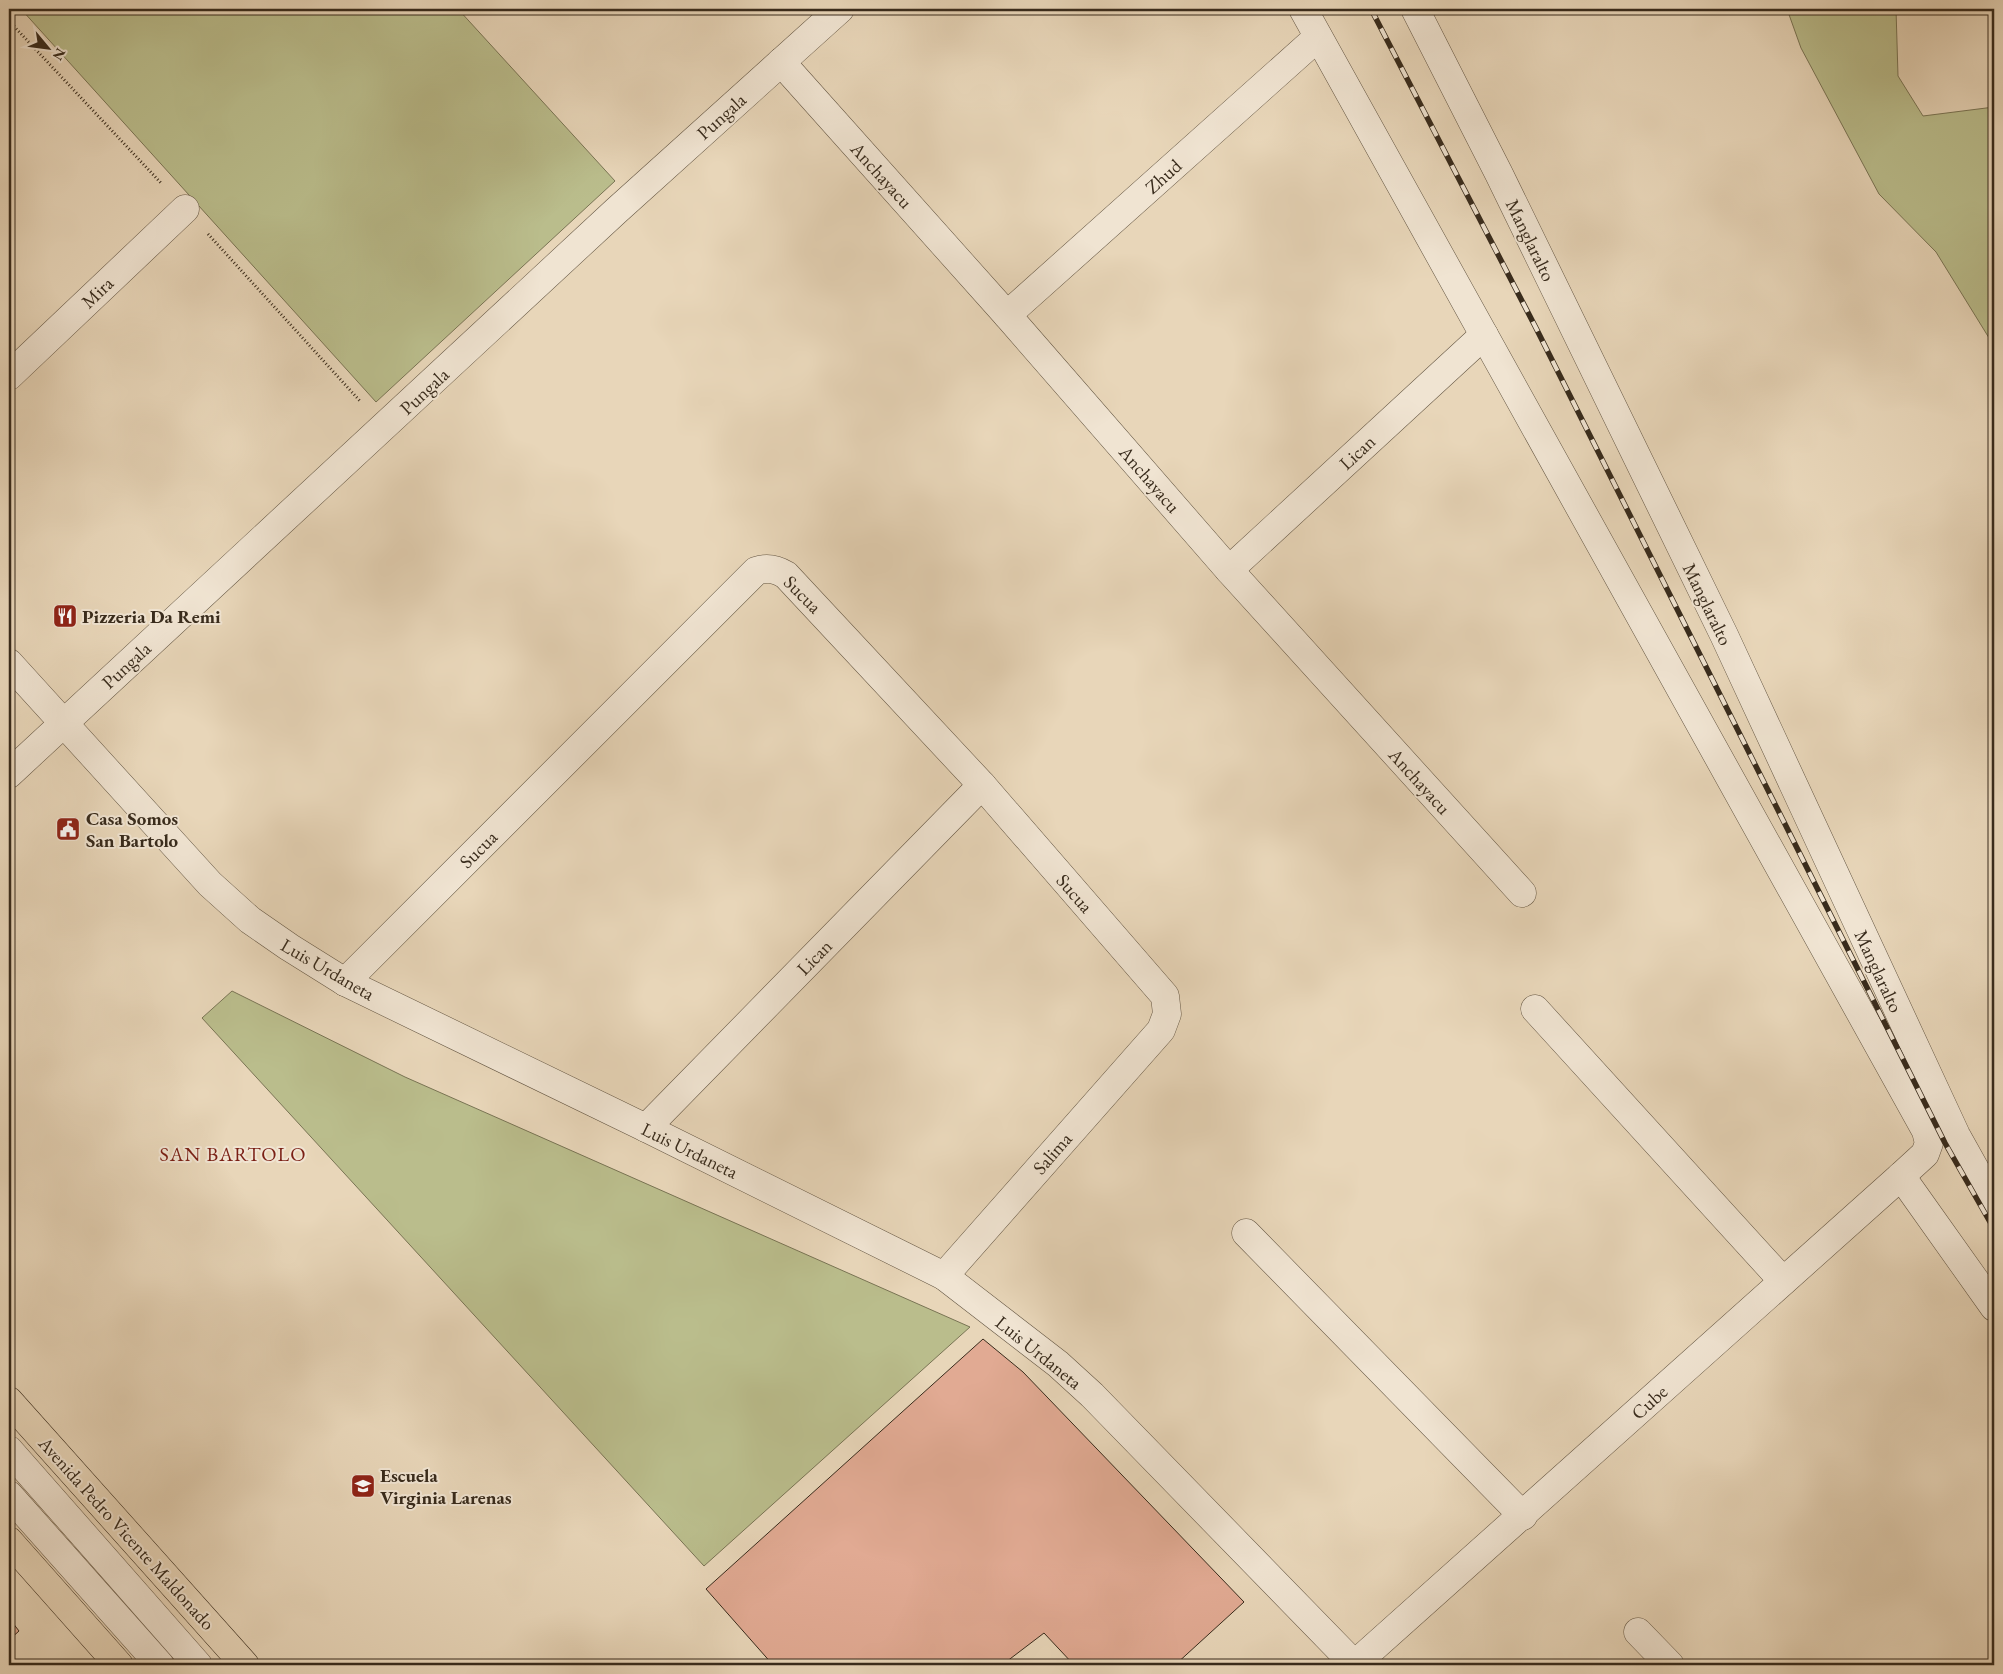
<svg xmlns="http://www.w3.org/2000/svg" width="2003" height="1674" viewBox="0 0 2003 1674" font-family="'EB Garamond',serif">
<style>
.green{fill:#babd8c;stroke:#797454}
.building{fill:#e1aa93;stroke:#382b1c}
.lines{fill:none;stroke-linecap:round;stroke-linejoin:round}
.minor-casing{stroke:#645643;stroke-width:29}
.major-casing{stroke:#382b1c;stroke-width:29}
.path{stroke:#382b1c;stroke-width:3;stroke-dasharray:1 2.5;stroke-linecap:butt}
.minor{stroke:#f0e4d2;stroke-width:28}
.major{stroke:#e8d6b9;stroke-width:28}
.rail-casing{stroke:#382b1c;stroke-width:5.5}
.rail{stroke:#f0e4d2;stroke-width:4;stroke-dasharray:11;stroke-linecap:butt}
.labels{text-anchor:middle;stroke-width:4;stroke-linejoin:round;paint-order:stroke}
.street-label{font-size:19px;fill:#382b1c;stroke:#f0e4d2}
.poi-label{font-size:19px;font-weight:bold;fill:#382b1c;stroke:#f0e4d2;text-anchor:start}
.neighbourhood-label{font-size:20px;letter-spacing:1px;fill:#7a1f14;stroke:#f0e4d2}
</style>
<rect width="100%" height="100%" fill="#e8d6b9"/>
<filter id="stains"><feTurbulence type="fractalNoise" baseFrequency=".004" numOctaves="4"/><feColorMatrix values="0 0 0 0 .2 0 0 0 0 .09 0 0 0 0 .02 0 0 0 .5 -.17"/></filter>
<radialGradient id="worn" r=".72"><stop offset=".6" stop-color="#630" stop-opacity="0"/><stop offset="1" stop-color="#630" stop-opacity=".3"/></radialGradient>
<g class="green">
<polygon points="21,9 458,9 615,181 376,402"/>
<polygon points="1787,9 1896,9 1898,76 1923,116 1994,107 1994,346 1936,252 1879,194 1801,48"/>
<polygon points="232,991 405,1077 970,1327 704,1566 202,1018"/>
</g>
<g class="building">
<polygon points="983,1339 1023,1372 1244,1602 1175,1665 1074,1665 1044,1633 1002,1665 773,1665 706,1589"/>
<polygon points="9,1618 19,1631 9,1640"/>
</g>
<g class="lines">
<defs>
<g id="minor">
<polyline points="1303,9 1926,1131 1929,1143 1925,1154 1901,1176 1354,1665"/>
<polyline points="1415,9 1499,174 1724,635 1956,1135 1994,1203"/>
<polyline points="781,62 1007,315 1229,570 1522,893"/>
<polyline points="1007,315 1318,37"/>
<polyline points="9,376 185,209"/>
<polyline points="1229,570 1484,335"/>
<polyline points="9,663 210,884 250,920 289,947 345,982 646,1128 944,1276 1058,1364 1092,1395 1355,1665"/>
<polyline points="9,774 616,211 840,9"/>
<path d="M345 982 756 571C767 567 776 569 786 575L982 785 1165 996 1167 1014 1161 1030 944 1276"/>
<polyline points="1535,1009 1783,1281"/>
<polyline points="646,1128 982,785"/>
<polyline points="1901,1176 1994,1307"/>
<polyline points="1246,1233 1523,1516"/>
<polyline points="9,1450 198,1665"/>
<polyline points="9,1495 160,1665"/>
<polyline points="1638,1632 1670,1665"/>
</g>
<g id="major">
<polyline points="9,1401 245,1665"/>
<polyline points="9,1541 119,1665"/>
</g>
</defs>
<use href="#minor" class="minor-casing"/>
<use href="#major" class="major-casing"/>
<g class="path">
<polyline points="9,21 161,183"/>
<polyline points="208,234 360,401"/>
</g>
<use href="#minor" class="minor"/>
<use href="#major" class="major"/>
<defs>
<polyline id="rail" points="1371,9 1536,328 1945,1143 1994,1229"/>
</defs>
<use href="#rail" class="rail-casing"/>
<use href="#rail" class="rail"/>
</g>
<defs>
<symbol id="restaurant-square" viewBox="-11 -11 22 22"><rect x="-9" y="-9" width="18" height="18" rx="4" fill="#8f2418" stroke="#f0e4d2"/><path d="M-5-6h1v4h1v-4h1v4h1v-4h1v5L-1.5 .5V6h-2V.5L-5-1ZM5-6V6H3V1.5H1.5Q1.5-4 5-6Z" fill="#fff"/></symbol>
<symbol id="civic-square" viewBox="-11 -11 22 22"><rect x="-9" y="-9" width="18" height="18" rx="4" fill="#8f2418" stroke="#f0e4d2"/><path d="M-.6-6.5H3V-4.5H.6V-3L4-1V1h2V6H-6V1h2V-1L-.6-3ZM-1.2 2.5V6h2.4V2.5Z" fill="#fff"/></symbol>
<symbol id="school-square" viewBox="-11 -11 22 22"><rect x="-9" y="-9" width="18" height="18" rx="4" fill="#8f2418" stroke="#f0e4d2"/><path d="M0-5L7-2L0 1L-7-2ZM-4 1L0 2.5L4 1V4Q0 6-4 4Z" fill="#fff"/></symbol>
</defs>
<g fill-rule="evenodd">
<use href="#restaurant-square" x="51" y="602" width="28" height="28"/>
<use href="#civic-square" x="54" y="815" width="28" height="28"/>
<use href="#school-square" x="349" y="1472" width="28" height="28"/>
</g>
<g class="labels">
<g class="street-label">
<text transform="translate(721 116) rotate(-42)" y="7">Pungala</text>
<text transform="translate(882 175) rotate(48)" y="7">Anchayacu</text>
<text transform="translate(1163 176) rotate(-42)" y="7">Zhud</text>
<text transform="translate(1531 240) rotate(64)" y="7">Manglaralto</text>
<text transform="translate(97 292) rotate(-44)" y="7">Mira</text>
<text transform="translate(424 391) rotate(-43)" y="7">Pungala</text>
<text transform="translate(1357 452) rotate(-43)" y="7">Lican</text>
<text transform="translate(1150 479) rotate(49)" y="7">Anchayacu</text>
<text transform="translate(803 594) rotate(45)" y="7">Sucua</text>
<text transform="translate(1708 604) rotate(64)" y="7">Manglaralto</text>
<text transform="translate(126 665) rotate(-43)" y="7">Pungala</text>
<text transform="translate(1420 781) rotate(48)" y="7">Anchayacu</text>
<text transform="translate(478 849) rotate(-45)" y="7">Sucua</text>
<text transform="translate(1075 893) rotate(49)" y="7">Sucua</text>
<text transform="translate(814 957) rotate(-46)" y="7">Lican</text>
<text transform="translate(328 969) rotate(30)" y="7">Luis Urdaneta</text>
<text transform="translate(1879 971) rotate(65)" y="7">Manglaralto</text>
<text transform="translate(690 1150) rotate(26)" y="7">Luis Urdaneta</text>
<text transform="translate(1052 1153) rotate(-49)" y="7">Salima</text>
<text transform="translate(1039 1352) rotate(39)" y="7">Luis Urdaneta</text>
<text transform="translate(1649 1402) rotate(-42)" y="7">Cube</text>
<text transform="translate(127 1533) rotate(48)" y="7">Avenida Pedro Vicente Maldonado</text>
</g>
<g class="poi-label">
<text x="82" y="623">Pizzeria Da Remi</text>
<text x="86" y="825">Casa Somos<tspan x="86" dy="22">San Bartolo</tspan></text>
<text x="380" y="1482">Escuela<tspan x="380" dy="22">Virginia Larenas</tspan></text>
</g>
<g class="neighbourhood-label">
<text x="233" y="1161">SAN BARTOLO</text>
</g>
</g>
<rect width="2003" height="1674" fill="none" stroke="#e8d6b9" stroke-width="30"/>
<rect x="10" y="10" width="1983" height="1654" fill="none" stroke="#382b1c" stroke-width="2.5"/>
<rect x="15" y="15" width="1973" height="1644" fill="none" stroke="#382b1c"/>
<g transform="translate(48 48) rotate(119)" stroke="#f0e4d2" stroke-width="4" paint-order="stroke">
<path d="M0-4L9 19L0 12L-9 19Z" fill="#382b1c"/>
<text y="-8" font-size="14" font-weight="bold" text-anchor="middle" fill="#382b1c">N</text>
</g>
<rect width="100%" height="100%" filter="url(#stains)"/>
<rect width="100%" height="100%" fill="url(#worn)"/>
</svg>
